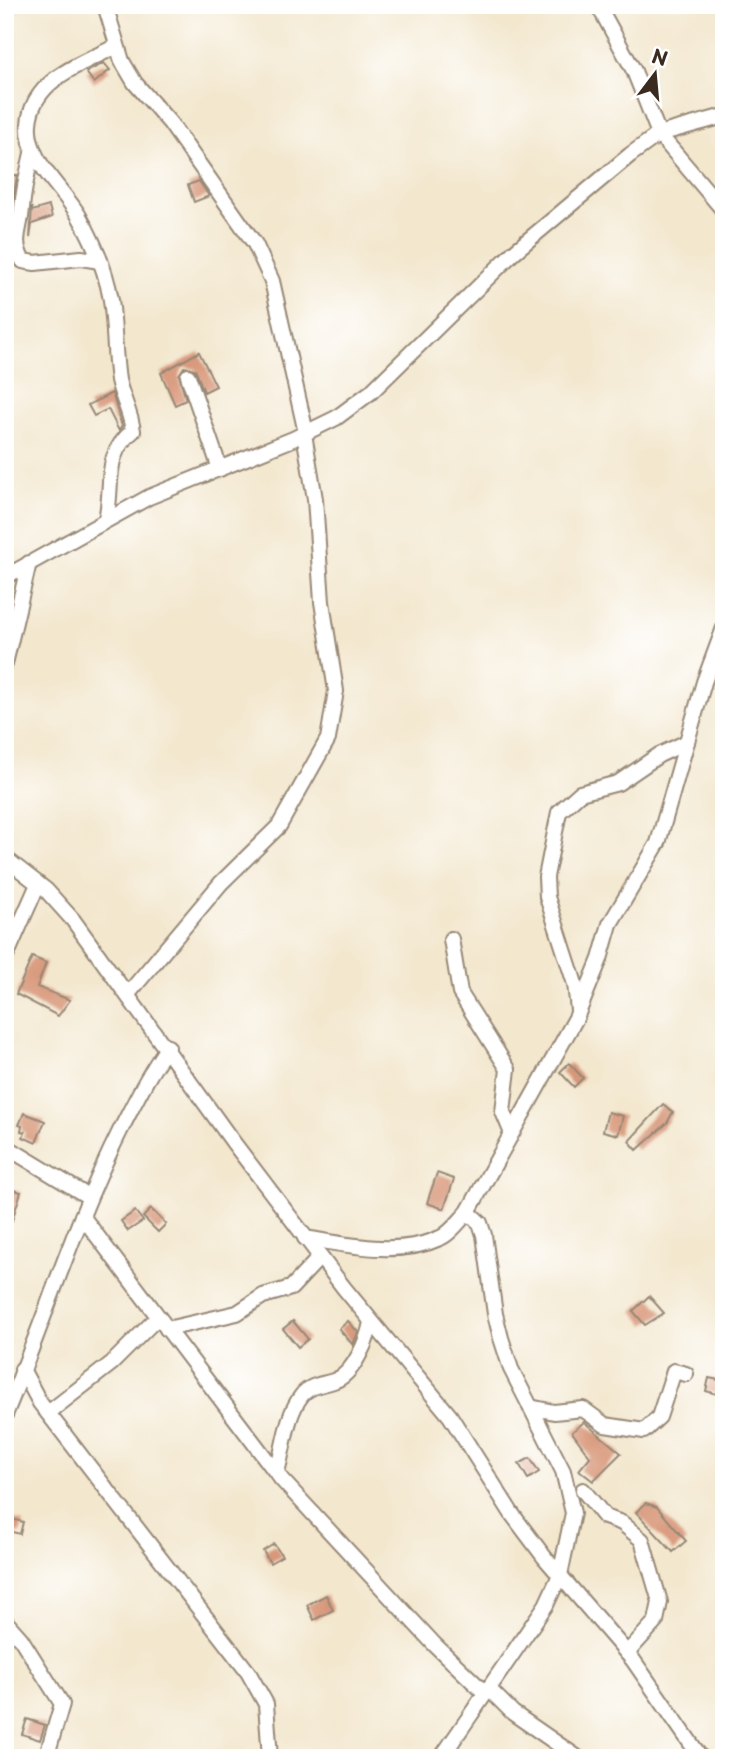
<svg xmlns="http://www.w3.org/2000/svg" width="729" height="1763" viewBox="0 0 729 1763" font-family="'Playpen Sans',sans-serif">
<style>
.building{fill:#d89779}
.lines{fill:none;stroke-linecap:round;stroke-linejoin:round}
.minor-casing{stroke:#978876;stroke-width:18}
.minor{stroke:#fff;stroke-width:14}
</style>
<rect width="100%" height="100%" fill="#fff"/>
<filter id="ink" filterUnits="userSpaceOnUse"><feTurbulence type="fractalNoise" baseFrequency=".0143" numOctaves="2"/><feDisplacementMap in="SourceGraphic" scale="14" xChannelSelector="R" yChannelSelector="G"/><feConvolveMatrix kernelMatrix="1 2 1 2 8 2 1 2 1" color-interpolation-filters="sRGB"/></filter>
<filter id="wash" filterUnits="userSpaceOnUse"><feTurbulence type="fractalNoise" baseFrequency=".00686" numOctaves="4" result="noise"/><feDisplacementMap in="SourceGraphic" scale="28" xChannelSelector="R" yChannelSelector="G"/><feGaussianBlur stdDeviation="1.57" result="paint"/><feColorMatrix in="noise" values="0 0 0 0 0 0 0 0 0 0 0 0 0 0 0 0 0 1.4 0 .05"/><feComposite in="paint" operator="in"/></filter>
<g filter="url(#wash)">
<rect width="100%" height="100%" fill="#f3e7ce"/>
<g id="blocks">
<g class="building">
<polygon points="104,63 110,70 94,83 86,72"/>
<polygon points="5,175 17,175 12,207 5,207"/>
<polygon points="199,181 209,196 194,202 188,185"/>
<polygon points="49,206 52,217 32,224 30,238 32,207 32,211"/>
<polygon points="199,352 216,386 204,392 195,369 184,367 179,375 186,400 175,405 161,373"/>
<polygon points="112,393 122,426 119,431 108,409 94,416 88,405"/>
<polygon points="32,957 46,963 37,987 70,1000 58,1016 16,994"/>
<polygon points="569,1063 583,1078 574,1087 560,1072"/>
<polygon points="663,1104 673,1112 667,1123 637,1150 629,1141"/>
<polygon points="608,1112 623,1116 618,1135 603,1131"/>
<polygon points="24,1113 45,1121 36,1143 23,1137 25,1132 21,1131 22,1126 19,1125"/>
<polygon points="437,1173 454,1179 444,1209 427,1203"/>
<polygon points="10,1189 21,1192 9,1230 5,1229 5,1205"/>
<polygon points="151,1209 166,1224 158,1232 143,1217"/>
<polygon points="135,1211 143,1221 128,1231 121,1221"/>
<polygon points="649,1296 664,1313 645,1325 633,1311"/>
<polygon points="293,1321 308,1339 298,1347 283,1329"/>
<polygon points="348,1321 358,1332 353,1345 339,1329"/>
<polygon points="709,1378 724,1381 724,1396 706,1391"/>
<polygon points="584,1422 621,1453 593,1481 579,1470 590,1457 572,1432"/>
<polygon points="530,1458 539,1472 528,1479 519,1464"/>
<polygon points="646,1503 657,1507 686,1541 673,1552 636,1512"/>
<polygon points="5,1517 23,1522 20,1534 5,1530"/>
<polygon points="274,1544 282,1556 270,1563 263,1551"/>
<polygon points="326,1595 333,1610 314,1620 307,1605"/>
<polygon points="27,1719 45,1725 40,1740 22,1734"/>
</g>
</g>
</g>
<g filter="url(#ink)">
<use href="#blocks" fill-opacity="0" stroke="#978876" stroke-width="2"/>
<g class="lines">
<defs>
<g id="minor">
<polyline points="105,5 122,61 135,83 170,123 255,244 272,281 306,433"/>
<polyline points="598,5 634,71 659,134 724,211"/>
<path d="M33 149C28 171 24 185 22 208 21 229 11 240 23 261L35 263 81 258 100 261"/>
<polyline points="188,376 220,469"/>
<path d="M106 519C114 485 102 455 133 431 131 413 122 398 118 380 114 354 115 327 111 300 106 271 94 242 79 216 62 187 26 160 29 124 32 79 83 63 117 46"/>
<polyline points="5,577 149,497 293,439 336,418 371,392 514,252 630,155 659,134 724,116"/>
<polyline points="5,664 29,563"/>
<polyline points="5,858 46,890 73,920 233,1142 344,1288 450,1416 512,1514 545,1558 633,1660 701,1758"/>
<polyline points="451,939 460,993 508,1069 503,1112 511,1131"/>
<polyline points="5,959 38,884"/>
<polyline points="128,994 221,883 279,826 328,739 336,691 322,602 315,499 304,434"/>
<polyline points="578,1010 575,984 547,897 546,877 559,812 580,793 618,783 659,755 687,742"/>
<polyline points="5,1146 89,1197"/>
<polyline points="82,1216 282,1480 435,1645 485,1693"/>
<path d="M305 1238C347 1245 399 1257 440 1238 450 1234 460 1220 468 1212L576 1018 600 959 610 924 658 843 704 682 724 628"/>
<polyline points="167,1329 237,1313 263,1296 291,1288 320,1257"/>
<polyline points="22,1369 40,1403 248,1672 266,1704 270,1758"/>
<polyline points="530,1407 554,1412 583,1409 605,1425 644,1431 659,1417 674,1371 686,1374"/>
<polyline points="48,1413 112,1363 157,1318"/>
<path d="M5 1415C45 1320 74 1223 120 1131 135 1102 148 1074 168 1047"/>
<path d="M277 1472C284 1448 286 1415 302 1395 311 1384 324 1385 336 1380 354 1373 368 1339 371 1322"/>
<polyline points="583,1490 605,1517 622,1523 642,1540 660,1602 656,1621 627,1653"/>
<polyline points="5,1621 21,1639 62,1704 46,1758"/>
<polyline points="488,1688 513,1713 578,1758"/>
<polyline points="441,1758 546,1605 560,1575 573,1513 563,1471 511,1369 501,1338 495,1314 484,1235 480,1223 468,1212"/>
</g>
</defs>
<use href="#minor" class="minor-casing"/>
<use href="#minor" class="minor"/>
</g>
</g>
<rect width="729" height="1763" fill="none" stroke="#fff" stroke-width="28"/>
<g transform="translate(655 74) rotate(16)" stroke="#ffffff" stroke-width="5" paint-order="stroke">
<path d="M0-5L12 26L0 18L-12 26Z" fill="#3b2a1e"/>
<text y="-10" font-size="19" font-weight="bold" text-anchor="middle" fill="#3b2a1e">N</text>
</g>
</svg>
